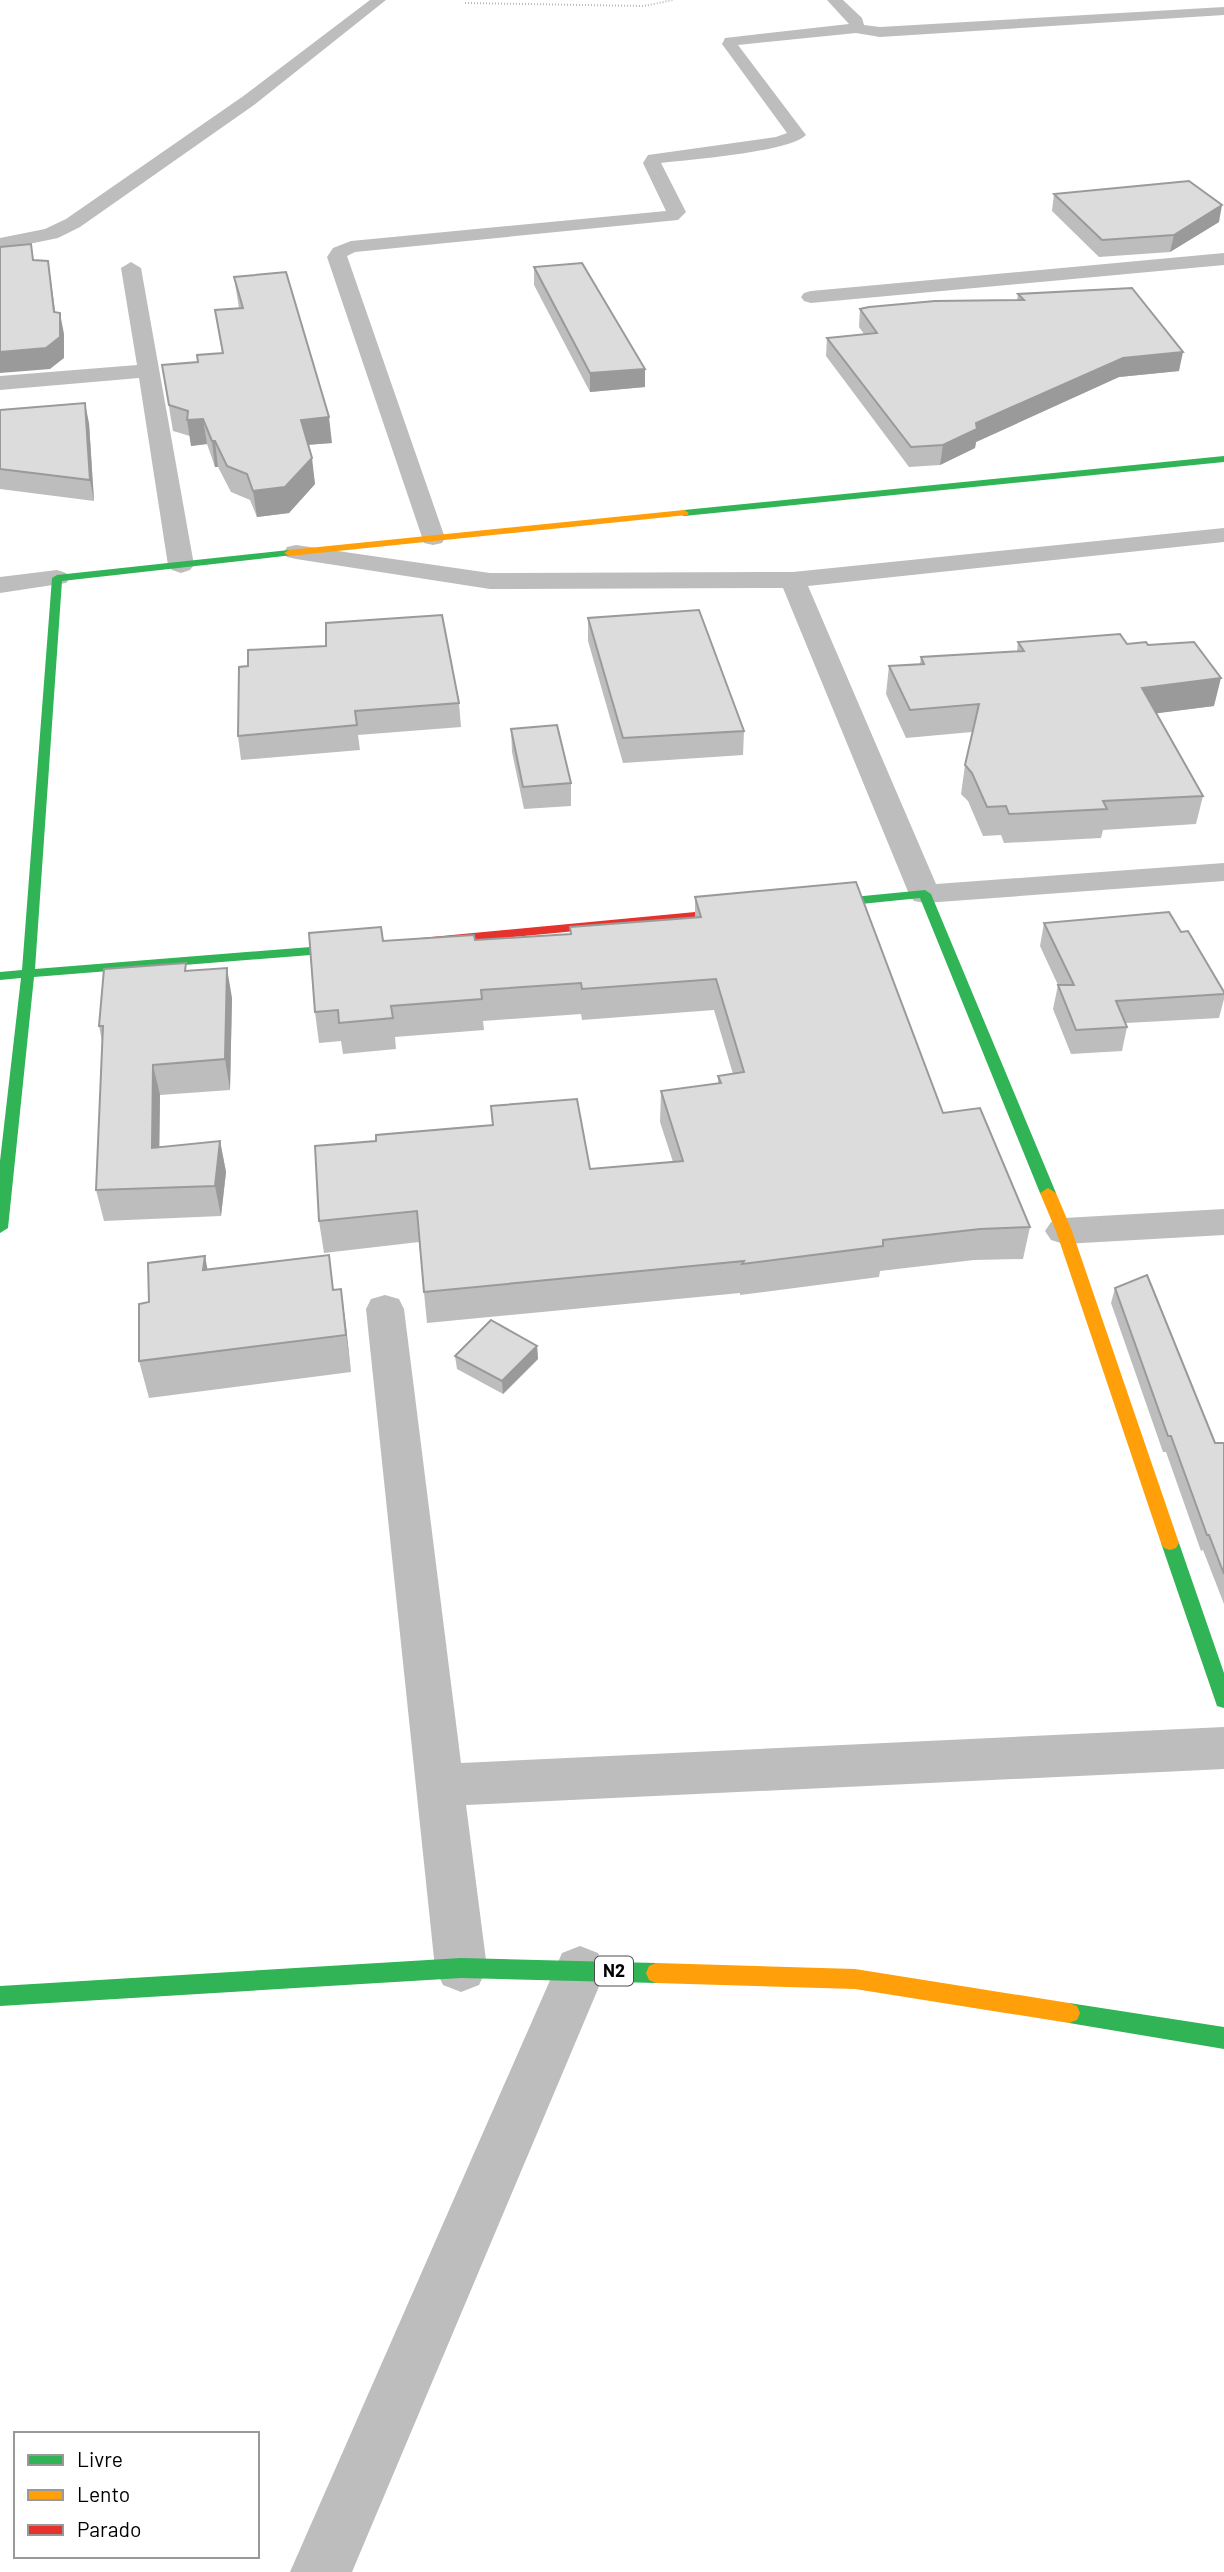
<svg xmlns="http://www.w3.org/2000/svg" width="1224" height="2572" viewBox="0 0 1224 2572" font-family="Barlow,sans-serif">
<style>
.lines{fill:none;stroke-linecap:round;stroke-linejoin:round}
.path{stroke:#b8b8b8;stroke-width:2;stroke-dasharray:1 2;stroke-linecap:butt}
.street{fill:#bdbdbd;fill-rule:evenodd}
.fast{fill:#30b455;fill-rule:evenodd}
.slow{fill:#ff9f0a;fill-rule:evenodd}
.jam{fill:#e5322d;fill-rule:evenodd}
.wall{fill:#bdbdbd}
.shaded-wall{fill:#9a9a9a}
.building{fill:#dcdcdc;stroke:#9a9a9a;stroke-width:2}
.labels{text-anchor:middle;stroke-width:5;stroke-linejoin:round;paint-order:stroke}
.shield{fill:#fff;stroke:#4c4c4c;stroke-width:2}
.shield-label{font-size:18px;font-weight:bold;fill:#000}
</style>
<rect width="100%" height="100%" fill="#fff"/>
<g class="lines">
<polyline class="path" points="465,3 644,6 673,0"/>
<g class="street">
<polygon points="370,0 386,0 254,105 80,227 58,238 0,250 0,238 45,229 66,219 242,97"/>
<path d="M827 0H843L862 18 864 25 880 27 1224 7V15L880 37 856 33 738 45 806 135C790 152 688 160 661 163L686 212 678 220 355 252 347 256 445 538 442 543 433 545 424 543 327 257 333 248 351 241 666 211 643 163 648 155 776 137 787 133 722 44 725 38 849 24Z"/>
<polygon points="1224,253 1224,265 811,303 804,301 801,297 804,293 811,291"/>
<polygon points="131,262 141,268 194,565 190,570 181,573 172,570 168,565 139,378 0,390 0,376 137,365 121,268"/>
<polygon points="1224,528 1224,542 808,586 936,884 1224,863 1224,881 925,903 914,901 909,894 783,588 490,589 296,559 287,557 284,552 287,547 296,545 490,573 793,572"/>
<polygon points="57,570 66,573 70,578 66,583 0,593 0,577"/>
<polygon points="1224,1209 1224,1235 1064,1244 1051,1240 1045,1231 1051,1222 1064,1218"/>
<polygon points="385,1295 399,1299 404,1309 461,1763 1224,1727 1224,1769 466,1805 487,1968 479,1985 461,1992 443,1985 435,1968 366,1309 371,1299"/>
<polygon points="580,1946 598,1953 606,1970 352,2572 290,2572 562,1953"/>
</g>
<g class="fast">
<polygon points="1224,456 1224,462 684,516 679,513 684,510"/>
<polygon points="289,550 294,553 293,555 62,581 35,969 361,943 368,947 361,951 34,977 8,1228 0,1233 0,1161 21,978 0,980 0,972 22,970 52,578 57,575"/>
<polygon points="925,890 931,894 1056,1193 1053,1197 1043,1197 1040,1193 920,898 812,909 806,905 812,901"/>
<polygon points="1170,1536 1176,1538 1179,1543 1224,1673 1224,1708 1217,1706 1215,1700 1161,1543 1164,1538"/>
<polygon points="461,1958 656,1963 663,1966 666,1973 663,1980 656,1983 461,1978 0,2006 0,1986"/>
<polygon points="1069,2003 1224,2027 1224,2049 1069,2023 1061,2020 1058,2013 1061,2006"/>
</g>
<g class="slow">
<polygon points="684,510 689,513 687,515 289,556 284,553 289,550"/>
<polygon points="1048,1188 1056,1193 1072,1231 1179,1543 1176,1548 1170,1550 1164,1548 1161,1543 1056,1231 1040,1193"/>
<polygon points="656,1963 855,1969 1069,2003 1077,2006 1080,2013 1077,2020 1069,2023 855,1989 656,1983 649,1980 646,1973 649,1966"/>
</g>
<polygon class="jam" points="748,907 753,908 753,914 421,946 414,942 421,938"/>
</g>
<g class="wall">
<polygon points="1054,194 1219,222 1170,252 1099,257 1052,211"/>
<polygon points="534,267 645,387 590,392 534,285"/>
<polygon points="234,277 332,443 308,445 315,484 289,513 257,517 250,500 231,492 218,467 215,467 207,444 191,446 190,436 173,431 162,365 198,362 222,353 215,310 239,308"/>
<polygon points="1018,294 1179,371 1119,377 976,442 975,448 940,465 909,467 826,356 827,338 864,334 859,327 860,309 1017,300"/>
<polygon points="0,410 89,423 94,501 0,489"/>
<polygon points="588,618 744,731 743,755 623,763 588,641"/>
<polygon points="1018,642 1127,644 1148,645 1214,706 1156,713 1203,796 1196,824 1103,830 1101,838 1004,843 1001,835 983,836 968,801 961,794 965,765 972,732 906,738 886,694 889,666 920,664 921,657 1017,651"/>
<polygon points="239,667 459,703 461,727 358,735 360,750 241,760 238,736"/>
<polygon points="511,729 571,783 571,806 524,809 512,752"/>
<polygon points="695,897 943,1113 1030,1227 1023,1259 974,1260 880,1271 879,1277 740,1295 740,1293 427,1323 419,1242 324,1253 319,1221 376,1141 492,1125 491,1106 590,1169 673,1162 660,1122 661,1091 718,1083 718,1076 733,1074 714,1010 582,1020 581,1014 483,1021 484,1030 395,1037 396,1049 343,1054 341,1041 319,1043 315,1012 383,941 475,940 570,934 570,927 695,918"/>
<polygon points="1044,923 1181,932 1224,992 1224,999 1219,1018 1126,1023 1127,1027 1122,1051 1071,1054 1053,1009 1058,985 1040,946"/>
<polygon points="187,971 232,998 230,1090 160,1095 159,1147 220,1141 226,1172 221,1216 104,1221 96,1190 102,1041 99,1026"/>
<polygon points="207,1269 334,1290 341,1289 351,1372 149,1398 139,1361 149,1302"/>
<polygon points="1115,1288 1215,1443 1224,1443 1224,1604 1203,1550 1201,1551 1166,1452 1163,1452 1111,1303"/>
<polygon points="537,1346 538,1359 503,1394 457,1369 455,1356"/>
</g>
<g class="shaded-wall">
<polygon points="1222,205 1219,222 1170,252 1174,235"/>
<polygon points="48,261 51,281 58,333 54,312"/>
<polygon points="60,313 64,334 64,358 50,369 0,373 0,352"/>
<polygon points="1183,352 1179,371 1119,377 976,442 975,448 940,465 943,445 976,423 1123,358"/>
<polygon points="645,369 645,387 590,392 590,373"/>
<polygon points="85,403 89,423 94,501 90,480"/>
<polygon points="329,417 332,443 304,445 301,420"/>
<polygon points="203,419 207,444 191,446 187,420"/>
<polygon points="212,441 215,441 218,467 215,467"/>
<polygon points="312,458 315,484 289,513 257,517 253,491"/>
<polygon points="1221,678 1214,706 1136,716 1142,688"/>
<polygon points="227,968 232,998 230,1090 225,1059"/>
<polygon points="153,1065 160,1095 159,1178 152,1148"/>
<polygon points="220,1141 226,1172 221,1216 215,1186"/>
<polygon points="205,1256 212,1293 203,1270"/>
<polygon points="341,1289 346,1326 351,1372 346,1335"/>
<polygon points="537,1346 538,1359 503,1394 502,1381"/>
</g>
<g class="building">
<polygon points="1189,181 1222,205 1174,235 1102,240 1054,194"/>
<polygon points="31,244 33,260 48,261 54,312 60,313 60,337 46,348 0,352 0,247"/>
<polygon points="582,263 645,369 590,373 534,267"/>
<polygon points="286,272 329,417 301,420 312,458 285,487 253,491 247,474 227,466 215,441 212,441 203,419 187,420 188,411 169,405 162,365 198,362 197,355 223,353 215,310 243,308 234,277"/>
<polygon points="1132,288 1183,352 1123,358 976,423 977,429 943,445 911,447 827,338 877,333 860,309 869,307 935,301 1024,300 1018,294"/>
<polygon points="85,403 90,480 0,469 0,410"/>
<polygon points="699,610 744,731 623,738 588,618"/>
<polygon points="442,615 459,703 355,711 357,725 238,736 239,667 248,666 248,650 326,646 326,623"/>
<polygon points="1120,634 1127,644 1146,642 1148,645 1194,642 1221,678 1142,688 1203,796 1103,801 1107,809 1009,814 1006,806 987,807 972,773 965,765 979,704 910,710 889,666 924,664 921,657 1024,651 1018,642"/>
<polygon points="557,725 571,783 523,787 511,729"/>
<polygon points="856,882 943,1113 980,1108 1030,1227 980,1229 883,1240 883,1246 742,1264 744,1261 424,1292 417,1211 319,1221 315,1146 376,1141 376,1135 493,1125 491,1106 577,1099 590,1169 683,1161 661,1091 721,1083 718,1076 744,1072 716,979 582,989 581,983 481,990 482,999 391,1006 393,1018 339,1023 338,1010 315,1012 309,933 381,927 383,941 474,935 475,940 571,934 570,927 701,917 695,897"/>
<polygon points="1169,912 1181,932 1188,931 1224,992 1224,994 1116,1001 1127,1027 1076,1030 1058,985 1074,985 1044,923"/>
<polygon points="186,963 185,971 227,968 225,1059 153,1065 152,1148 220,1141 215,1186 96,1190 103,1026 99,1026 104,969"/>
<polygon points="329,1255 333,1290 341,1289 346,1335 139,1361 139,1304 149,1302 148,1263 205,1256 203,1270"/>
<polygon points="1147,1275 1215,1443 1224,1443 1224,1574 1209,1535 1207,1535 1171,1436 1168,1436 1115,1288"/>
<polygon points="491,1320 537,1346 502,1381 455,1356"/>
</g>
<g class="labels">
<rect class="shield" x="595" y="1956.5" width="38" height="29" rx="5"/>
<g class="shield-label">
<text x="614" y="1977">N2</text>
</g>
</g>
<rect x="14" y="2432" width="245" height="126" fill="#ffffff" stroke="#999999" stroke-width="2"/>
<rect x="28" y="2455" width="35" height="10" fill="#30b455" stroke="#999999" stroke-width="2"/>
<text x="77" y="2467" font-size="21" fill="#000000">Livre</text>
<rect x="28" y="2490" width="35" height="10" fill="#ff9f0a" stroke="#999999" stroke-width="2"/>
<text x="77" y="2502" font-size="21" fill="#000000">Lento</text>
<rect x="28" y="2525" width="35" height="10" fill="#e5322d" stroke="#999999" stroke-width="2"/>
<text x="77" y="2537" font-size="21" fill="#000000">Parado</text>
</svg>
